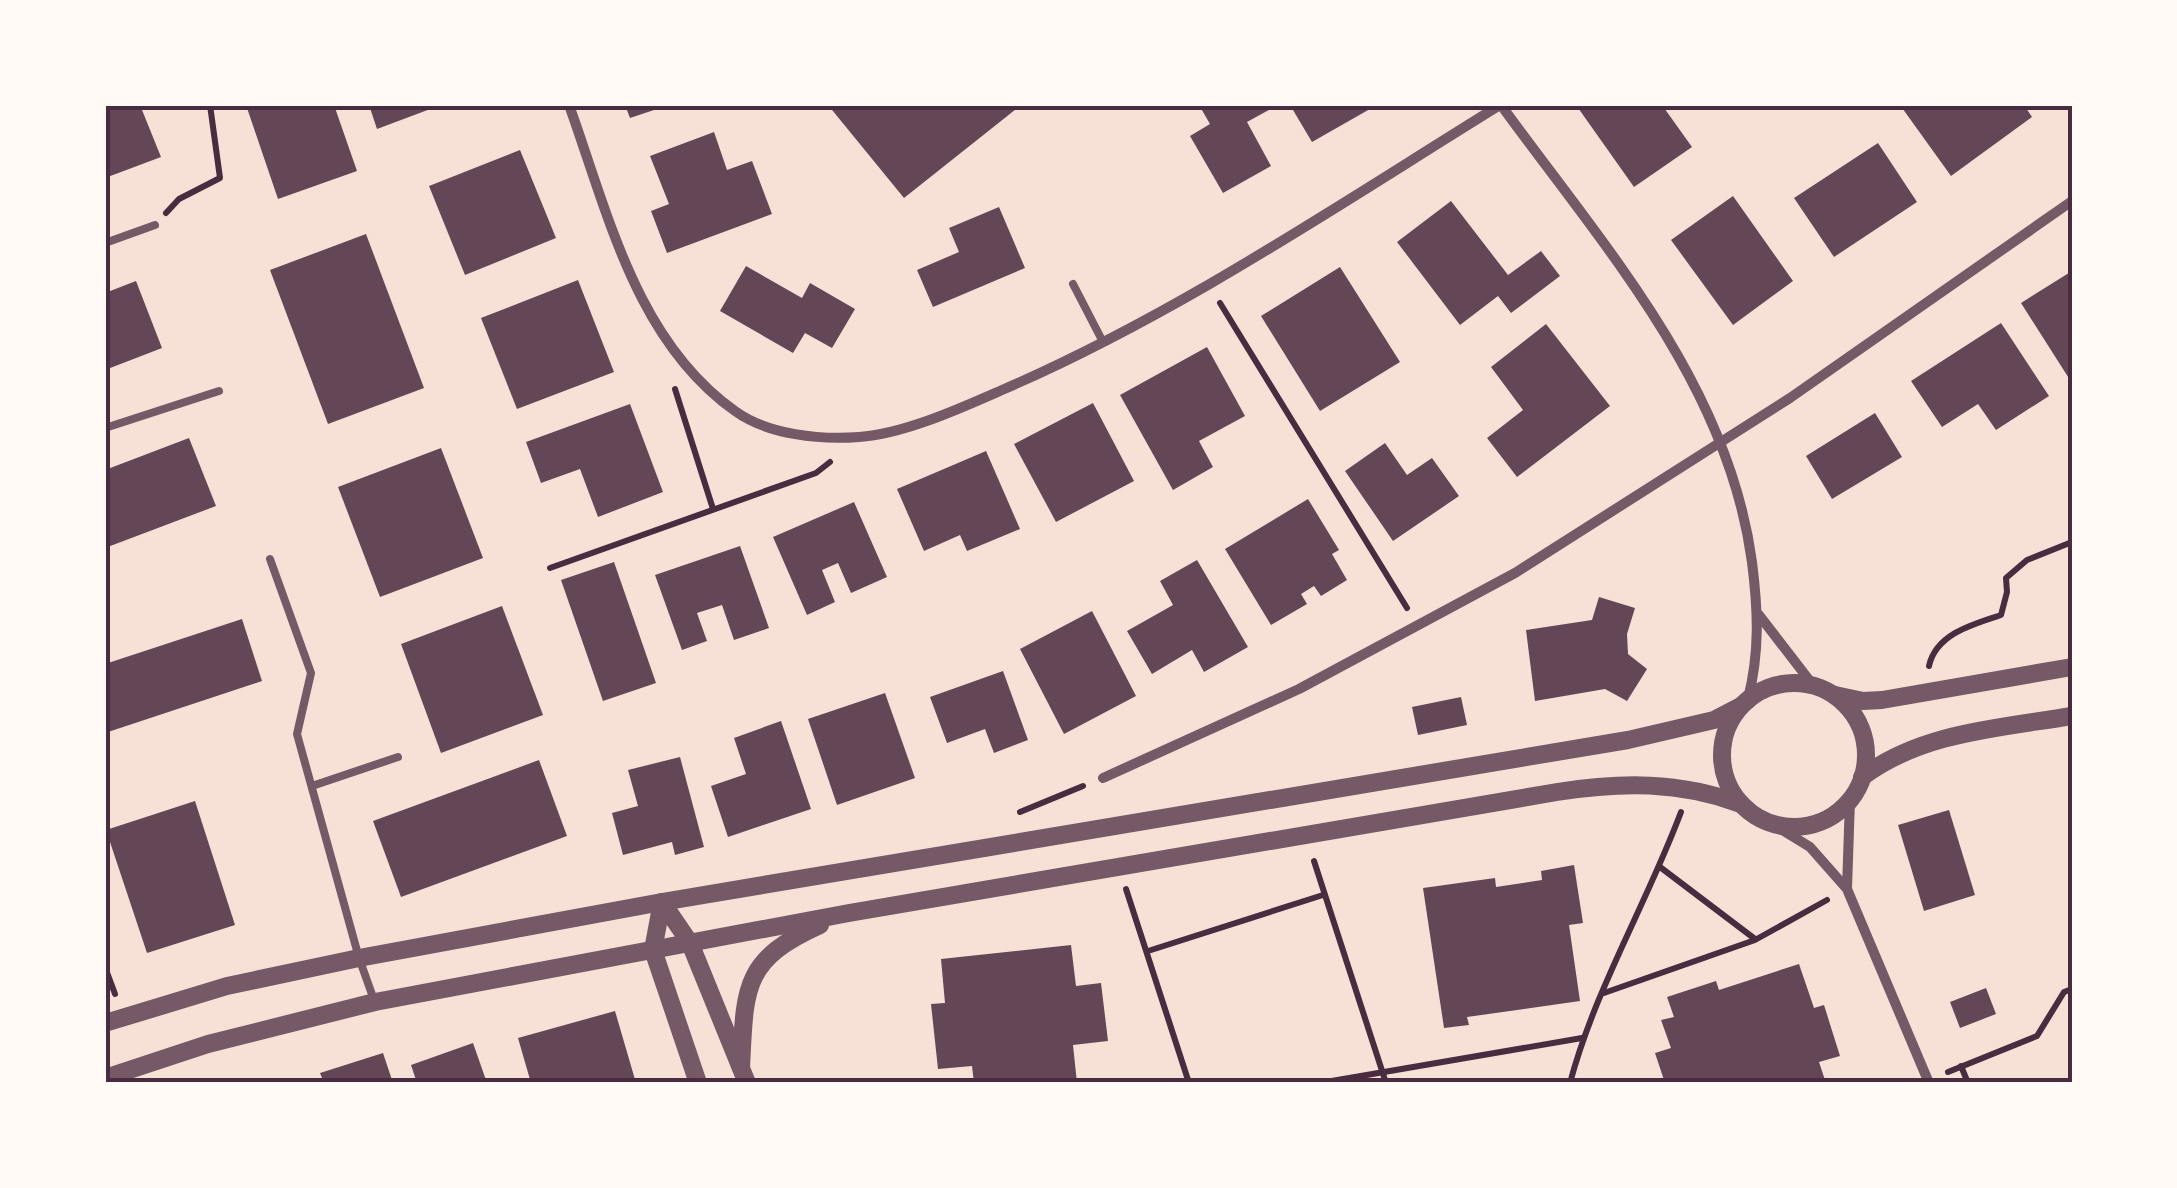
<svg xmlns="http://www.w3.org/2000/svg" width="2177" height="1188" viewBox="0 0 2177 1188" font-family="Quicksand,sans-serif">
<style>
.building{fill:#644757}
.lines{fill:none;stroke-linecap:round;stroke-linejoin:round}
.path{stroke:#4a2c40;stroke-width:6}
.service{stroke:#755966;stroke-width:8}
.minor{stroke:#755966;stroke-width:10}
.tertiary{stroke:#755966;stroke-width:18}
.neatline{fill:none;stroke:#4a2c40;stroke-width:4}
</style>
<rect width="100%" height="100%" fill="#f7e1d7"/>
<g class="building">
<polygon points="105,105 140,105 161,157 105,178"/>
<polygon points="246,105 334,105 357,171 278,199"/>
<polygon points="369,105 441,105 377,129"/>
<polygon points="625,105 666,105 666,106 630,118"/>
<polygon points="828,105 1021,105 904,198"/>
<polygon points="1199,105 1278,105 1247,122 1271,166 1223,193 1190,136 1210,124"/>
<polygon points="1290,105 1377,105 1312,142"/>
<polygon points="1576,105 1662,105 1692,147 1634,187"/>
<polygon points="1900,105 2024,105 2032,117 1951,176"/>
<polygon points="714,132 727,170 752,161 772,214 667,253 651,211 669,204 650,156"/>
<polygon points="1878,143 1917,202 1834,257 1794,198"/>
<polygon points="520,150 556,238 465,275 429,186"/>
<polygon points="1733,196 1793,281 1733,325 1671,240"/>
<polygon points="1451,201 1508,275 1541,251 1560,276 1511,313 1498,296 1460,325 1397,242"/>
<polygon points="999,207 1025,268 933,307 917,270 959,252 949,228"/>
<polygon points="366,234 424,388 328,424 270,270"/>
<polygon points="746,266 802,298 810,283 855,309 832,348 805,333 793,353 720,311"/>
<polygon points="1340,267 1400,362 1320,411 1261,316"/>
<polygon points="2072,271 2072,379 2070,380 2021,303"/>
<polygon points="578,280 614,372 517,409 481,318"/>
<polygon points="136,281 162,348 105,370 105,293"/>
<polygon points="2001,323 2049,396 1996,430 1978,404 1942,427 1911,381"/>
<polygon points="1546,324 1610,406 1517,477 1487,438 1523,410 1491,367"/>
<polygon points="1207,347 1245,416 1199,441 1213,467 1173,490 1120,395"/>
<polygon points="1093,403 1134,481 1056,522 1014,444"/>
<polygon points="630,404 663,492 598,517 580,469 541,483 526,442"/>
<polygon points="1875,413 1902,457 1832,499 1806,456"/>
<polygon points="189,438 216,506 105,548 105,470"/>
<polygon points="1385,443 1407,475 1432,458 1459,496 1393,541 1345,471"/>
<polygon points="441,448 483,558 380,597 338,487"/>
<polygon points="986,451 1020,529 967,551 960,535 924,551 897,489"/>
<polygon points="1308,499 1339,550 1332,554 1347,580 1321,596 1314,586 1301,594 1307,604 1271,625 1225,549"/>
<polygon points="854,502 887,577 851,593 838,563 822,570 835,602 807,615 773,537"/>
<polygon points="740,546 769,628 734,640 722,605 697,613 707,641 682,650 655,575"/>
<polygon points="1197,560 1248,647 1204,672 1192,650 1152,674 1127,631 1173,605 1160,581"/>
<polygon points="614,562 656,683 603,701 561,580"/>
<polygon points="1599,597 1635,608 1627,634 1628,654 1647,669 1627,701 1605,689 1535,701 1526,630 1592,620"/>
<polygon points="502,606 543,715 441,753 401,644"/>
<polygon points="1092,611 1136,696 1064,734 1020,649"/>
<polygon points="242,619 262,681 105,733 105,664"/>
<polygon points="1003,671 1028,740 994,753 985,729 947,743 930,697"/>
<polygon points="885,693 915,778 837,805 808,719"/>
<polygon points="1461,697 1467,725 1418,735 1412,707"/>
<polygon points="781,721 811,809 728,837 711,786 746,774 734,738"/>
<polygon points="680,757 704,847 675,855 672,842 623,855 612,813 638,806 628,770"/>
<polygon points="539,760 567,836 401,897 373,821"/>
<polygon points="195,801 235,925 147,953 106,830"/>
<polygon points="1949,810 1975,895 1924,911 1898,825"/>
<polygon points="1574,865 1583,923 1569,925 1580,1001 1467,1017 1469,1025 1444,1028 1423,888 1495,878 1496,887 1542,880 1541,871"/>
<polygon points="1071,945 1076,986 1101,983 1108,1041 1073,1045 1077,1083 974,1083 972,1066 938,1069 931,1004 945,1003 941,959"/>
<polygon points="1799,964 1814,1008 1824,1005 1840,1056 1819,1062 1826,1083 1665,1083 1655,1053 1671,1048 1661,1020 1674,1017 1667,997 1716,981 1719,990"/>
<polygon points="1986,988 1996,1014 1960,1028 1950,1002"/>
<polygon points="615,1011 636,1083 531,1083 518,1038"/>
<polygon points="473,1043 487,1083 417,1083 411,1065"/>
<polygon points="383,1053 393,1083 324,1083 320,1073"/>
</g>
<g class="lines">
<g class="path">
<polyline points="166,213 179,199 220,178 210,105"/>
<polyline points="1220,303 1407,608"/>
<polyline points="675,389 713,509"/>
<polyline points="550,568 816,473 830,462"/>
<path d="M1929 666C1936 634 1973 624 2001 615L2007 592 2006 578 2027 560 2072 542"/>
<polyline points="1020,812 1083,786"/>
<polyline points="1314,861 1386,1083"/>
<polyline points="1660,867 1755,939"/>
<polyline points="1126,889 1189,1083"/>
<polyline points="1148,951 1323,895"/>
<polyline points="105,967 115,994"/>
<polyline points="1604,993 1755,940 1827,900"/>
<polyline points="1961,1066 1968,1083"/>
<polyline points="1948,1072 2037,1036 2064,992 2072,989"/>
<polyline points="1320,1083 1582,1038"/>
<path d="M1570 1083C1595 989 1647 903 1681 812"/>
</g>
<g class="service">
<polyline points="105,243 155,225"/>
<polyline points="1073,284 1103,342"/>
<polyline points="105,428 219,391"/>
<polyline points="270,559 311,673 297,734 359,958 374,1000"/>
<polyline points="312,786 398,757"/>
</g>
<g class="minor">
<path d="M569 105C608 213 636 341 735 411 768 435 821 440 859 437 904 434 961 408 1002 390 1178 314 1338 205 1500 105"/>
<path d="M1501 105C1604 247 1728 383 1752 562 1758 610 1760 651 1748 699"/>
<polyline points="1759,615 1813,685"/>
<polyline points="1103,778 1299,689 1515,573 1790,398 2072,201"/>
<polyline points="1771,823 1810,847 1847,889 1929,1083"/>
<polyline points="1847,888 1850,800"/>
</g>
<g class="tertiary">
<circle cx="1794" cy="755" r="72"/>
<polyline points="1835,695 1863,701 1882,700 2072,667"/>
<path d="M1862 777C1922 732 2000 728 2072 716"/>
<polyline points="662,902 690,943 747,1083"/>
<polyline points="662,902 653,950 698,1083"/>
<polyline points="105,1023 227,986 359,958 662,902 1628,740 1714,720 1739,707"/>
<path d="M741 1068C745 988 742 960 820 925"/>
<path d="M105 1078 208 1044 375 1002 849 913 1557 792C1621 782 1679 781 1741 804"/>
</g>
</g>
<rect width="2177" height="1188" fill="none" stroke="#fffaf5" stroke-width="215"/>
<rect x="108" y="108" width="1962" height="972" class="neatline"/>
</svg>
